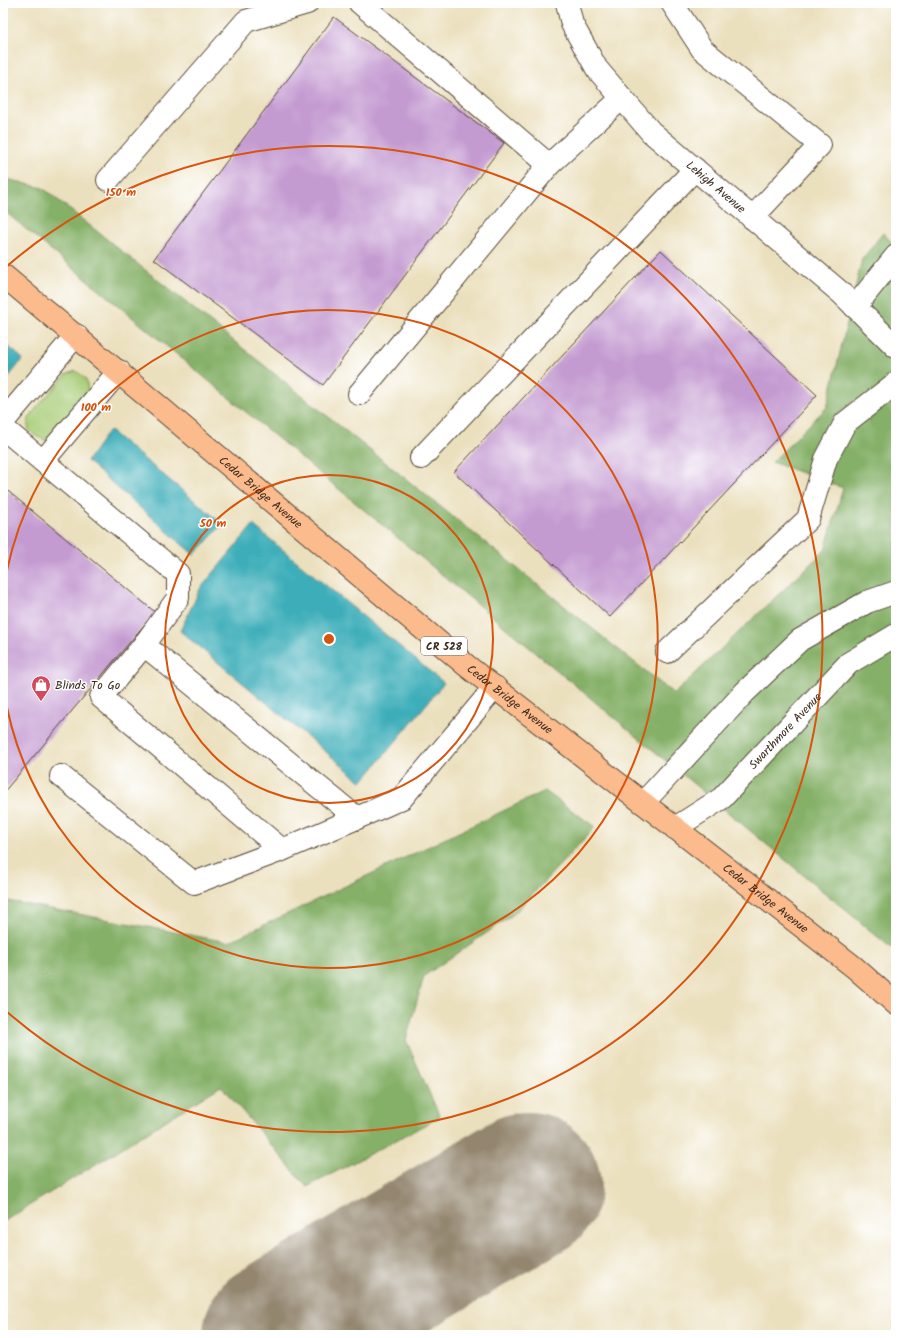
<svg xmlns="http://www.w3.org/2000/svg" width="899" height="1338" viewBox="0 0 899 1338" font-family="Kalam,sans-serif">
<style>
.green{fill:#a7cc76;stroke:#717b4a}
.forest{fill:#85b067;stroke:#606d42}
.water{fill:#3eaeb9;stroke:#3c6c6c}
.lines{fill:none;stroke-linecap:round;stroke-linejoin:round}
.taxiway{stroke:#93856e;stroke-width:59}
.runway{stroke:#93856e;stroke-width:148}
.building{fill:#c49bd1}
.minor-casing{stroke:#554536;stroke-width:24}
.major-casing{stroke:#554536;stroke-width:24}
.minor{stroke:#fff;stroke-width:22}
.major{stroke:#fbbb8c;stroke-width:22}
.ring{fill:none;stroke:#d7540e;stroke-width:2}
.labels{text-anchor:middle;stroke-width:3;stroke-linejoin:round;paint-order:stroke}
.shield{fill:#fff;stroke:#766a62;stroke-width:1}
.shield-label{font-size:11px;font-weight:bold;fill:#3b2a1e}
.street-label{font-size:12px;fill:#3b2a1e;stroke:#fff}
.poi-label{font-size:12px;fill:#3b2a1e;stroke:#fff;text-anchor:start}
.centre{fill:#d7540e;stroke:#fff;stroke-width:2}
.ring-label{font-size:12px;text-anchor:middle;font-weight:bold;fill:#d7540e;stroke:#fff;stroke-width:3;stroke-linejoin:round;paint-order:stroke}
</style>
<rect width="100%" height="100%" fill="#fff"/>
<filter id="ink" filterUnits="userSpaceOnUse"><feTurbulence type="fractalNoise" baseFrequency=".025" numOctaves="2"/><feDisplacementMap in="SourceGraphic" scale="8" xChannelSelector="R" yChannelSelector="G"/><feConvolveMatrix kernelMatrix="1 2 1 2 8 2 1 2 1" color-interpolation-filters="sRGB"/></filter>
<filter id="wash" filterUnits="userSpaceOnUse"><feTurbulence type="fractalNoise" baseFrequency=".012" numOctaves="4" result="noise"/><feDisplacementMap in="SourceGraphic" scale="16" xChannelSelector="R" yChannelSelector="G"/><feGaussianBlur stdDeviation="0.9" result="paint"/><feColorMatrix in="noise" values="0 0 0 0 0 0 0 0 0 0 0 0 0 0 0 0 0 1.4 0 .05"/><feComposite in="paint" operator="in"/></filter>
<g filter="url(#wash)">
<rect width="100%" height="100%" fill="#ebe0be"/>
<path class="green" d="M76 371C86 378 89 381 87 393L53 435 45 440C36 437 24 431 29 419 31 412 61 381 67 374Z"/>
<g class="forest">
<polygon points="3,178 43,188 674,694 825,550 843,488 772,462 827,407 862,259 883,233 896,247 896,952 3,210"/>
<polygon points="545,791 595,827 514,914 424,976 406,1040 440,1117 307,1187 221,1086 3,1222 3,900 228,942"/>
</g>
<g class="water">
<polygon points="3,342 23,359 3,384"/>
<polygon points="109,430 223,524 194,555 87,461"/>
<polygon points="253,525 444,683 362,782 180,631 200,589"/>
</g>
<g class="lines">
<path class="taxiway" d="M309 1316C330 1318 339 1316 350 1335"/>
<polyline class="runway" points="277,1335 527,1186"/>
</g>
<g id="blocks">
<g class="building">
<polygon points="334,17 504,143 323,385 154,259"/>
<polygon points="661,250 817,395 610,617 454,472"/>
<polygon points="3,487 155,612 3,793"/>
</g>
</g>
</g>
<g filter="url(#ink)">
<use href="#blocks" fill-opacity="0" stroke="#554536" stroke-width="1"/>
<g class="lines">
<defs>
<g id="minor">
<polyline points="360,3 549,165"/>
<path id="s1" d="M567 3 572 24 597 69 651 132 840 292 896 347"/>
<polyline points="672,3 702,49 820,145 752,218"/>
<polyline points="108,180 246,21 307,3"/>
<polyline points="855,307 896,256"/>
<polyline points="359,394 549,165 622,98"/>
<polyline points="3,422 76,335"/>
<polyline points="3,428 178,574 178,598 144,645 357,818 402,798 495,687"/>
<polyline points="421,458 695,169"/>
<polyline points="43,461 119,371"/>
<polyline points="144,645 101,697 282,850 357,818"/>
<polyline points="667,652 808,519 826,459 845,423 896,383"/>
<polyline points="61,776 194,883 282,850"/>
<polyline points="643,803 745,692 800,640 867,602 896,592"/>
<path id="s2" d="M675 828 722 798 849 663 896 635"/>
</g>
<g id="major">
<path id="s3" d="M3 275 467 666 854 967 896 1004"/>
</g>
</defs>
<use href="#minor" class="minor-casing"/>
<use href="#major" class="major-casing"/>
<use href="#minor" class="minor"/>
<use href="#major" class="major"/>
</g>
</g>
<g class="ring">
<circle cx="329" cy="639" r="164"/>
<path d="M3 593A329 329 0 1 1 3 685"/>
<path d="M6 267A493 493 0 1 1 6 1011"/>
</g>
<defs>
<symbol id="shop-pin" viewBox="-11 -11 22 30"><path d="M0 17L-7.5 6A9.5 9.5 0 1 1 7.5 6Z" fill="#d1495b" stroke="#fff"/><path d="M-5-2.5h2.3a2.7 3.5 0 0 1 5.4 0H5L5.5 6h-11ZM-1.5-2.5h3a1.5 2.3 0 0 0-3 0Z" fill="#fff"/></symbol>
</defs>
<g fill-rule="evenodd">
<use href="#shop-pin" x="30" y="674" width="22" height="30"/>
</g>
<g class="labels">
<rect class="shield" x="421" y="637" width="46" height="18" rx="3"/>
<g class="shield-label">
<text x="444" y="650">CR 528</text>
</g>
<g class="street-label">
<text dy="4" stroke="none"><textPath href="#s1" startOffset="241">Lehigh Avenue</textPath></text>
<text dy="4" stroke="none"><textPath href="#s3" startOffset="337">Cedar Bridge Avenue</textPath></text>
<text dy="4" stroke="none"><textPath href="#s3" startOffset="661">Cedar Bridge Avenue</textPath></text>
<text dy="4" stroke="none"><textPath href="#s2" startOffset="148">Swarthmore Avenue</textPath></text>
<text dy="4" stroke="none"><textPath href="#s3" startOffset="985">Cedar Bridge Avenue</textPath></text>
</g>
<g class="poi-label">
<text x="55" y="689">Blinds To Go</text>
</g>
</g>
<circle cx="329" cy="639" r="6" class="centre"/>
<g class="ring-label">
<text x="121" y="196">150 m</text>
<text x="96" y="411">100 m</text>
<text x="213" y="527">50 m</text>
</g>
<rect width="899" height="1338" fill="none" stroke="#fff" stroke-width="16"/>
</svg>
